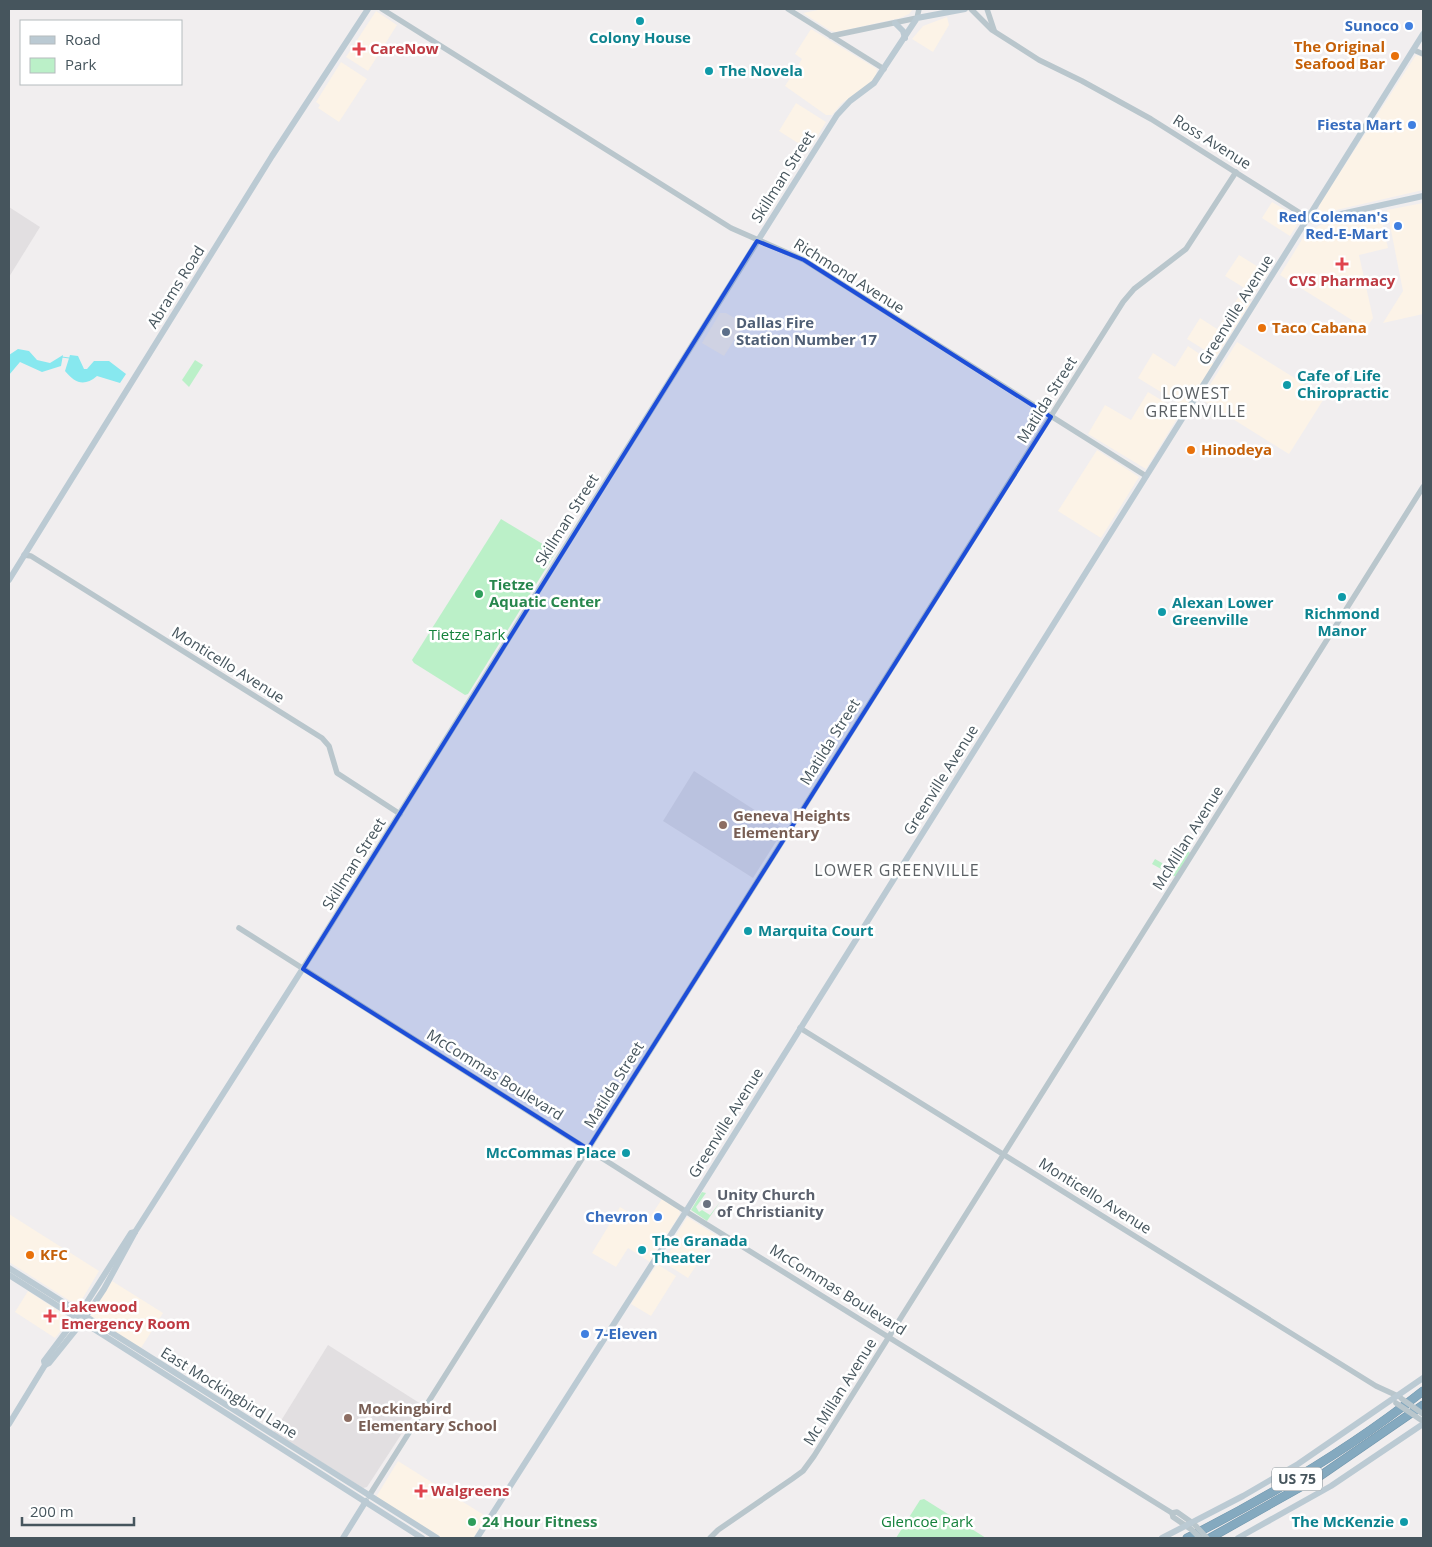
<svg xmlns="http://www.w3.org/2000/svg" width="1432" height="1547" viewBox="0 0 1432 1547" font-family="'Open Sans',sans-serif">
<style>
.commercial{fill:#fcf3e7}
.education{fill:#e2dfe1}
.green{fill:#bbf0c8}
.water{fill:#87e8ef}
.lines{fill:none;stroke-linecap:round;stroke-linejoin:round}
.stream{stroke:#87e8ef;stroke-width:1}
.motorway-casing{stroke:#7095ab;stroke-width:9}
.tertiary{stroke:#b9c6cc;stroke-width:5.5}
.secondary{stroke:#bbcad3;stroke-width:6}
.motorway{stroke:#84a9bf;stroke-width:8}
.tertiary-bridge{stroke:#b9c6cc;stroke-width:5.5}
.marked{fill:#1d4ed8;fill-opacity:0.2;stroke:#1d4ed8;stroke-width:4;stroke-linejoin:round}
.culture-dot{fill:#0f9aa8;stroke:#fff;stroke-width:2}
.shop-dot{fill:#3f7fe0;stroke:#fff;stroke-width:2}
.health-dot{fill:#e0444e;stroke:#fff;stroke-width:2}
.food-dot{fill:#e8710a;stroke:#fff;stroke-width:2}
.service-dot{fill:#5c6f8a;stroke:#fff;stroke-width:2}
.leisure-dot{fill:#2e9e5b;stroke:#fff;stroke-width:2}
.education-dot{fill:#8d6e63;stroke:#fff;stroke-width:2}
.worship-dot{fill:#6b7280;stroke:#fff;stroke-width:2}
.labels{text-anchor:middle;stroke-width:5;stroke-linejoin:round;paint-order:stroke}
.shield{fill:#fff;stroke:#7e888e;stroke-width:1}
.shield-label{font-size:14px;font-weight:bold;fill:#46555d}
.shop-label{font-size:15px;font-weight:bold;fill:#366cbe;stroke:#fff;text-anchor:end}
.culture-label{font-size:15px;font-weight:bold;fill:#0d838f;stroke:#fff;text-anchor:start}
.food-label{font-size:15px;font-weight:bold;fill:#c56008;stroke:#fff;text-anchor:start}
.health-label{font-size:15px;font-weight:bold;fill:#be3a42;stroke:#fff;text-anchor:start}
.street-label{font-size:15px;fill:#46555d;stroke:#fff}
.service-label{font-size:15px;font-weight:bold;fill:#4e5e75;stroke:#fff;text-anchor:start}
.leisure-label{font-size:15px;font-weight:bold;fill:#27864d;stroke:#fff;text-anchor:start}
.park-label{font-size:15px;fill:#14813b;stroke:#fff}
.education-label{font-size:15px;font-weight:bold;fill:#785e54;stroke:#fff;text-anchor:start}
.worship-label{font-size:15px;font-weight:bold;fill:#5b616d;stroke:#fff;text-anchor:start}
.neighbourhood-label{font-size:16px;letter-spacing:1px;fill:#5b6064;stroke:#fff}
</style>
<rect width="100%" height="100%" fill="#f1eeef"/>
<g class="commercial">
<polygon points="823,9 913,9 909,14 900,18 836,32 831,31 803,13"/>
<polygon points="376,11 397,25 368,71 346,57"/>
<polygon points="947,17 949,25 933,52 912,39 923,26"/>
<polygon points="811,29 877,69 876,76 869,84 842,103 832,115 826,115 785,86 802,59 795,54"/>
<polygon points="1416,55 1423,57 1423,190 1319,214 1319,205"/>
<polygon points="341,62 367,79 339,122 318,108 320,105 316,102"/>
<polygon points="796,103 826,122 809,150 779,131"/>
<polygon points="1272,202 1301,219 1290,236 1262,218"/>
<polygon points="1423,203 1423,314 1383,323 1403,291 1387,210"/>
<polygon points="1380,212 1388,248 1359,255 1373,318 1368,326 1363,327 1280,275 1306,233 1324,223"/>
<polygon points="1239,255 1268,273 1254,294 1225,276"/>
<polygon points="1240,295 1251,302 1216,357 1187,339 1200,318 1217,329"/>
<polygon points="720,313 726,313 744,324 724,356 702,343"/>
<polygon points="1237,342 1325,397 1289,454 1201,399"/>
<polygon points="1188,346 1214,364 1187,408 1138,378 1153,353 1175,367"/>
<polygon points="1148,392 1181,412 1146,469 1088,434 1105,405 1131,420"/>
<polygon points="1097,450 1139,477 1101,538 1058,511"/>
<polygon points="662,1199 679,1210 680,1214 650,1262 628,1248 616,1267 592,1253 620,1207 646,1223"/>
<polygon points="9,1214 99,1271 78,1306 9,1262"/>
<polygon points="687,1217 716,1235 688,1278 663,1262 674,1245 672,1242"/>
<polygon points="657,1264 676,1276 651,1316 631,1304"/>
<polygon points="112,1281 163,1313 141,1348 90,1317"/>
<polygon points="28,1291 69,1318 69,1321 55,1338 15,1312"/>
<polygon points="398,1461 487,1517 473,1538 442,1538 376,1497"/>
</g>
<g class="education">
<polygon points="9,207 40,227 9,277"/>
<polygon points="694,771 784,829 753,878 663,821"/>
<polygon points="328,1345 421,1404 367,1487 363,1488 274,1432"/>
</g>
<g class="green">
<polygon points="195,360 203,365 189,387 182,380"/>
<polygon points="501,519 556,552 468,694 465,695 414,663 412,660"/>
<polygon points="1188,851 1190,853 1176,877 1152,864 1155,859 1169,867 1175,857 1182,861"/>
<polygon points="702,1192 706,1193 696,1207 699,1212 702,1210 710,1215 720,1202 707,1221 691,1210"/>
<polygon points="924,1499 986,1538 896,1538 920,1500"/>
</g>
<g class="water">
<polygon points="18,349 29,351 37,360 50,363 63,355 61,366 42,372 20,362 9,375 9,355"/>
<path d="M70 355 78 356 84 369H87L94 361H109L126 374 120 383 97 376C84 387 75 383 65 371Z"/>
</g>
<g class="lines">
<polyline class="stream" points="62,357 69,358"/>
<defs>
<g id="motorway">
<path d="M1187 1538C1270 1496 1350 1449 1423 1391"/>
<polyline points="1210,1538 1320,1476 1423,1405"/>
</g>
</defs>
<use href="#motorway" class="motorway-casing"/>
<g class="tertiary">
<polyline points="382,9 731,228 804,260 1146,476"/>
<polyline points="788,9 884,69"/>
<polyline points="971,9 992,30 1039,60 1082,81 1151,119 1308,218"/>
<polyline points="987,9 994,30"/>
<polyline points="831,36 917,18 919,9"/>
<polyline points="1414,50 1423,54"/>
<polyline points="24,555 31,556 322,738 329,746 337,773 400,814"/>
<polyline points="239,928 690,1214 1172,1513 1173,1517 1189,1528"/>
<polyline points="800,1028 1376,1386 1400,1397"/>
<polyline points="369,1496 1123,302 1134,289 1186,249 1236,172"/>
<polyline points="1172,1513 1177,1512 1194,1524"/>
<polyline points="710,1538 718,1530 792,1479 803,1471 814,1456 1423,487"/>
</g>
<g class="secondary">
<polyline points="895,23 903,31 905,38"/>
<polyline points="1308,218 1314,220 1423,196"/>
<polyline points="9,580 272,156 368,9"/>
<polyline points="9,1268 437,1538"/>
<polyline points="9,1275 422,1538"/>
<polyline points="45,1365 49,1363 82,1322 104,1289 135,1232 321,940 594,501 837,115 850,101 874,83 917,18 965,9"/>
<polyline points="9,1424 45,1365 44,1361 80,1313 131,1233 135,1232"/>
<polyline points="343,1538 366,1501"/>
<polyline points="477,1538 688,1208 1423,34"/>
<polyline points="1162,1538 1243,1496 1298,1464 1423,1378"/>
<polyline points="1238,1538 1331,1486 1423,1424"/>
</g>
<use href="#motorway" class="motorway"/>
<g class="tertiary-bridge">
<polyline points="1402,1399 1423,1414"/>
<polyline points="1396,1403 1421,1420"/>
<polyline points="1196,1526 1207,1538"/>
<polyline points="1191,1529 1200,1538"/>
</g>
</g>
<path class="marked" d="M757 241 804 260 1051 417 588 1149 303 969Z"/>
<g class="culture-dot">
<circle cx="640" cy="21" r="5"/>
<circle cx="709" cy="71" r="5"/>
<circle cx="1287" cy="385" r="5"/>
<circle cx="1342" cy="597" r="5"/>
<circle cx="1162" cy="612" r="5"/>
<circle cx="748" cy="931" r="5"/>
<circle cx="626" cy="1153" r="5"/>
<circle cx="642" cy="1250" r="5"/>
<circle cx="1404" cy="1522" r="5"/>
</g>
<g class="shop-dot">
<circle cx="1409" cy="26" r="5"/>
<circle cx="1412" cy="125" r="5"/>
<circle cx="1398" cy="226" r="5"/>
<circle cx="658" cy="1217" r="5"/>
<circle cx="585" cy="1334" r="5"/>
</g>
<g class="health-dot">
<path d="M356.5 41.5h5v5h5v5h-5v5h-5v-5h-5v-5h5z"/>
<path d="M1339.5 256.5h5v5h5v5h-5v5h-5v-5h-5v-5h5z"/>
<path d="M47.5 1308.5h5v5h5v5h-5v5h-5v-5h-5v-5h5z"/>
<path d="M418.5 1483.5h5v5h5v5h-5v5h-5v-5h-5v-5h5z"/>
</g>
<g class="food-dot">
<circle cx="1395" cy="56" r="5"/>
<circle cx="1262" cy="328" r="5"/>
<circle cx="1191" cy="450" r="5"/>
<circle cx="30" cy="1255" r="5"/>
</g>
<circle class="service-dot" cx="726" cy="332" r="5"/>
<g class="leisure-dot">
<circle cx="479" cy="594" r="5"/>
<circle cx="472" cy="1522" r="5"/>
</g>
<g class="education-dot">
<circle cx="723" cy="825" r="5"/>
<circle cx="348" cy="1418" r="5"/>
</g>
<circle class="worship-dot" cx="707" cy="1204" r="5"/>
<g class="labels">
<rect class="shield" x="1272" y="1467.5" width="50" height="23" rx="4"/>
<g class="shield-label">
<text x="1297" y="1484">US 75</text>
</g>
<g class="shop-label">
<text x="1399" y="31">Sunoco</text>
<text x="1402" y="130">Fiesta Mart</text>
<text x="1388" y="222">Red Coleman's<tspan x="1388" dy="17">Red-E-Mart</tspan></text>
<text x="648" y="1222">Chevron</text>
<text x="595" y="1339" text-anchor="start">7-Eleven</text>
</g>
<g class="culture-label">
<text x="640" y="43" text-anchor="middle">Colony House</text>
<text x="719" y="76">The Novela</text>
<text x="1297" y="381">Cafe of Life<tspan x="1297" dy="17">Chiropractic</tspan></text>
<text x="1172" y="608">Alexan Lower<tspan x="1172" dy="17">Greenville</tspan></text>
<text x="1342" y="619" text-anchor="middle">Richmond<tspan x="1342" dy="17">Manor</tspan></text>
<text x="758" y="936">Marquita Court</text>
<text x="616" y="1158" text-anchor="end">McCommas Place</text>
<text x="652" y="1246">The Granada<tspan x="652" dy="17">Theater</tspan></text>
<text x="1394" y="1527" text-anchor="end">The McKenzie</text>
</g>
<g class="food-label">
<text x="1385" y="52" text-anchor="end">The Original<tspan x="1385" dy="17">Seafood Bar</tspan></text>
<text x="1272" y="333">Taco Cabana</text>
<text x="1201" y="455">Hinodeya</text>
<text x="40" y="1260">KFC</text>
</g>
<g class="health-label">
<text x="370" y="54">CareNow</text>
<text x="1342" y="286" text-anchor="middle">CVS Pharmacy</text>
<text x="61" y="1312">Lakewood<tspan x="61" dy="17">Emergency Room</tspan></text>
<text x="431" y="1496">Walgreens</text>
</g>
<g class="street-label">
<text transform="translate(1212 142) rotate(32)" y="5">Ross Avenue</text>
<text transform="translate(783 177) rotate(-58)" y="5">Skillman Street</text>
<text transform="translate(849 276) rotate(32)" y="5">Richmond Avenue</text>
<text transform="translate(176 287) rotate(-58)" y="5">Abrams Road</text>
<text transform="translate(1236 310) rotate(-58)" y="5">Greenville Avenue</text>
<text transform="translate(1047 400) rotate(-58)" y="5">Matilda Street</text>
<text transform="translate(567 520) rotate(-58)" y="5">Skillman Street</text>
<text transform="translate(228 665) rotate(32)" y="5">Monticello Avenue</text>
<text transform="translate(830 742) rotate(-58)" y="5">Matilda Street</text>
<text transform="translate(941 780) rotate(-58)" y="5">Greenville Avenue</text>
<text transform="translate(1188 838) rotate(-58)" y="5">McMillan Avenue</text>
<text transform="translate(354 864) rotate(-58)" y="5">Skillman Street</text>
<text transform="translate(495 1075) rotate(32)" y="5">McCommas Boulevard</text>
<text transform="translate(614 1085) rotate(-58)" y="5">Matilda Street</text>
<text transform="translate(726 1123) rotate(-58)" y="5">Greenville Avenue</text>
<text transform="translate(1095 1196) rotate(32)" y="5">Monticello Avenue</text>
<text transform="translate(838 1290) rotate(32)" y="5">McCommas Boulevard</text>
<text transform="translate(840 1392) rotate(-58)" y="5">Mc Millan Avenue</text>
<text transform="translate(229 1393) rotate(32)" y="5">East Mockingbird Lane</text>
</g>
<g class="service-label">
<text x="736" y="328">Dallas Fire<tspan x="736" dy="17">Station Number 17</tspan></text>
</g>
<g class="leisure-label">
<text x="489" y="590">Tietze<tspan x="489" dy="17">Aquatic Center</tspan></text>
<text x="482" y="1527">24 Hour Fitness</text>
</g>
<g class="park-label">
<text x="467" y="640">Tietze Park</text>
<text x="927" y="1527">Glencoe Park</text>
</g>
<g class="education-label">
<text x="733" y="821">Geneva Heights<tspan x="733" dy="17">Elementary</tspan></text>
<text x="358" y="1414">Mockingbird<tspan x="358" dy="17">Elementary School</tspan></text>
</g>
<g class="worship-label">
<text x="717" y="1200">Unity Church<tspan x="717" dy="17">of Christianity</tspan></text>
</g>
<g class="neighbourhood-label">
<text x="1196" y="399">LOWEST<tspan x="1196" dy="18">GREENVILLE</tspan></text>
<text x="897" y="876">LOWER GREENVILLE</text>
</g>
</g>
<rect width="1432" height="1547" fill="none" stroke="#46555d" stroke-width="20"/>
<rect x="20" y="20" width="162" height="65" fill="#ffffff" stroke="#b5bbbe"/>
<rect x="30" y="36" width="25" height="8" fill="#bbcad3" stroke="#b5bbbe"/>
<text x="65" y="45" font-size="15" fill="#46555d">Road</text>
<rect x="30" y="58" width="25" height="15" fill="#bbf0c8" stroke="#b5bbbe"/>
<text x="65" y="70" font-size="15" fill="#46555d">Park</text>
<path d="M22 1517v8h112v-8" fill="none" stroke="#46555d" stroke-width="2.5"/>
<text x="30" y="1517" font-size="15" fill="#46555d" stroke="#ffffff" stroke-width="4" paint-order="stroke">200 m</text>
</svg>
